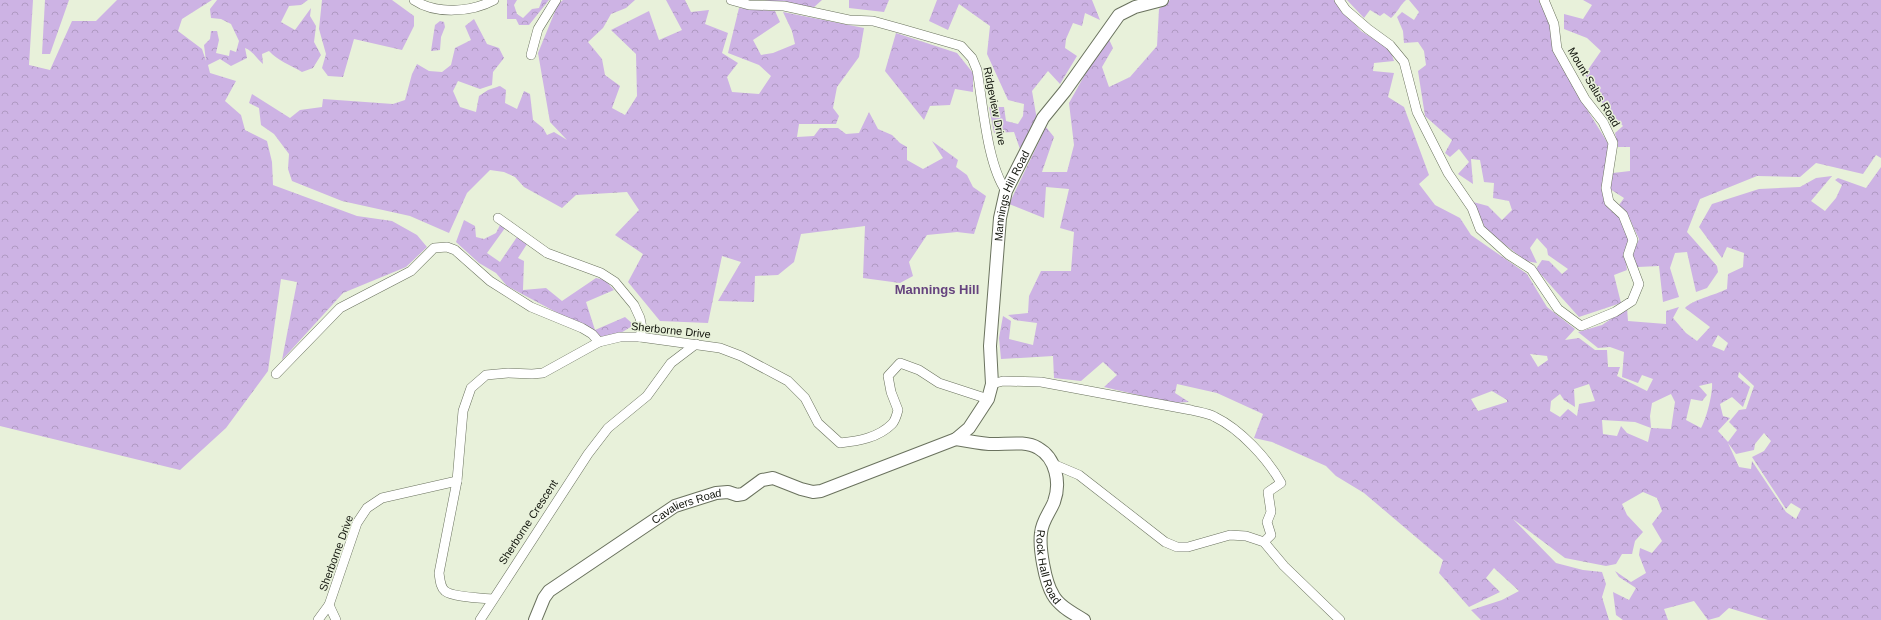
<svg xmlns="http://www.w3.org/2000/svg" width="1881" height="620" viewBox="0 0 1881 620" font-family="Arial,sans-serif">
<style>
.forest{fill:url(#forest-crowns);fill-rule:evenodd}
.lines{fill:none;stroke-linecap:round;stroke-linejoin:round}
.street-casing{stroke:#6a725e;stroke-width:10}
.secondary-casing{stroke:#6a725e;stroke-width:14}
.street{stroke:#fff;stroke-width:9}
.secondary{stroke:#fff;stroke-width:12}
.labels{text-anchor:middle;stroke-width:3;stroke-linejoin:round;paint-order:stroke}
.street-label{font-size:11px;fill:#11140c;stroke:#e8f1da}
.quarter-label{font-size:13px;font-weight:bold;fill:#65437e;stroke:#e8f1da}
</style>
<defs>
<pattern id="forest-crowns" width="20" height="18" patternUnits="userSpaceOnUse"><rect width="20" height="18" fill="#cdb3e4"/><path d="M2 6a3 3 0 1 1 6 0M12 15a3 3 0 1 1 6 0" fill="none" stroke="#af99c2"/></pattern>
</defs>
<rect width="100%" height="100%" fill="#e8f1da"/>
<g class="forest">
<path d="M0 0H33L29 65 50 70 72 21H96L117 0H212L182 19 178 31 202 49 206 61 204 45 210 39 211 31H217L219 40 216 53 229 56 230 50 236 52 239 41 231 24 221 19 211 18 210 9 217 0H308L301 5 289 6 281 22 295 30 311 8 310 16 316 26 314 42 321 55 313 68 302 72C291 65 278 61 269 51L262 54 263 64C257 59 253 51 245 48L247 58 231 66 220 59 208 65 210 73 236 81 225 101 241 115 245 130 267 141 272 162 273 185 357 216 392 221 417 235 427 247 406 267 343 293 282 360 297 282 281 279 268 371 226 428 180 470 0 426Z"/>
<polygon points="45,0 69,0 50,54 42,54"/>
<polygon points="322,0 392,0 414,16 414,26 402,50 354,39 343,77 328,76 322,68 326,54 319,29"/>
<polygon points="507,0 517,0 514,5 517,14 523,18 532,9 539,8 542,0 549,0 529,25 519,25 516,19 507,19"/>
<polygon points="563,0 635,0 626,8 611,14 603,28 588,42 602,59 605,75 620,86 612,108 625,115 637,96 636,54 611,30 649,11 659,40 682,30 666,0 685,0 691,12 709,10 705,24 728,33 722,53 738,63 727,77 732,92 759,94 771,76 759,65 728,53 739,8 775,11 780,22 753,40 761,55 773,53 795,44 792,31 783,12 864,28 859,57 837,87 833,108 839,116 836,124 799,124 797,137 814,136 820,128 838,128 846,134 859,133 869,112 878,129 892,135 900,143 907,147 907,160 923,169 943,158 932,141 958,160 956,167 967,175 973,187 986,196 974,234 957,232 927,235 909,262 913,276 900,283 863,278 865,226 801,234 794,262 778,275 755,276 754,302 718,301 741,262 722,256 708,323 660,321 628,282 643,254 615,235 639,210 627,192 576,195 562,208 524,187 515,177 504,172 490,170 467,193 449,233 410,216 342,201 292,181 288,169 289,154 274,134 261,125 259,108 249,103 252,94 290,118 300,110 322,107 323,99 393,104 405,100 412,74 417,64 429,71 442,72 451,65 455,48 471,40 465,26 474,19 487,44 499,48 504,58 493,72 492,85 480,89 458,81 453,91 460,107 476,112 479,96 488,90 500,86 506,90 505,103 517,109 524,91 530,94 533,120 543,128 547,135 554,132 567,140 550,122 538,53 558,4"/>
<polygon points="764,0 822,0 813,8"/>
<polygon points="849,0 889,0 884,12 849,8"/>
<polygon points="937,0 1092,0 1100,20 1085,13 1082,26 1073,23 1066,39 1065,48 1077,56 1060,84 1048,71 1032,91 1037,120 1020,149 1014,132 994,133 989,107 1004,107 1006,121 1018,124 1023,116 1024,104 1008,100 987,54 990,26 959,4 948,30 929,21"/>
<path d="M1170 0H1334L1361 31 1390 49 1394 61 1374 63 1373 71 1394 73 1388 97 1404 107 1429 175 1419 184 1435 205 1460 218 1471 235 1527 274 1547 307 1575 329 1565 340 1579 338 1595 350H1607L1608 367H1620L1617 376 1647 391 1653 379 1642 375 1638 383 1622 377 1624 352 1610 347 1598 348 1578 332 1602 325 1627 308 1628 321 1666 324V311L1679 307 1673 318 1686 333 1697 341 1710 327 1685 308C1692 300 1715 295 1727 289L1728 274 1743 267 1744 253 1727 247 1722 258 1699 227 1712 204 1759 189 1800 187 1816 178 1832 176 1811 201 1825 211 1836 198 1842 185 1835 180 1838 178 1866 188 1881 167V620H1768L1729 608 1719 617 1708 620 1694 601 1664 609 1668 620H1623L1616 615 1613 592 1629 600 1636 588 1619 577 1615 571 1631 582 1646 573 1639 555 1640 548 1652 553 1662 541 1652 524 1662 511 1657 498 1643 492 1622 504 1627 515 1643 532 1635 541 1632 554H1622L1616 564 1606 566 1565 558 1513 519 1556 563 1583 570 1602 572 1606 584 1602 597 1609 620H1481L1471 610 1502 600 1519 591 1494 568 1486 578 1500 592 1469 607 1439 573 1443 560 1364 493 1336 476 1326 466 1272 442 1254 438 1263 414 1217 393 1177 384 1175 393 1189 402 1172 403 1104 387 1117 375 1103 362 1081 381 1054 378 1053 356 1001 359 999 338 1003 316 1011 321 1009 339 1033 345 1037 323 1015 320 1008 315 1028 313 1029 296 1041 271H1071L1074 232 1060 228 1069 189 1046 187 1044 218 1009 204 1046 127 1054 137 1042 172H1067L1074 145 1069 103 1107 35 1113 48 1102 67 1109 87 1130 77 1157 46 1159 9ZM1718 335 1728 343 1724 351 1712 346ZM1530 354 1547 356 1548 360 1538 367ZM1739 372 1754 386 1746 409 1739 410 1729 422 1737 430 1728 442 1718 431 1730 418 1723 416 1720 404 1732 397 1743 407 1750 387 1738 377ZM1712 383C1713 393 1706 420 1701 428L1686 420 1691 399 1702 401 1707 395 1699 386ZM1589 384 1595 401 1579 404 1577 416 1568 409 1560 417 1550 411 1551 401 1560 394 1564 400 1575 407 1574 389ZM1492 391 1507 400V402L1478 411 1471 399ZM1671 394 1675 402 1671 429 1651 428 1650 416 1652 403ZM1602 420 1635 422 1651 428 1648 442 1627 433 1621 426 1617 436 1603 434ZM1764 433 1771 441 1764 451 1752 457 1786 509 1791 503 1801 509 1796 519 1786 512 1752 461 1751 469 1739 467 1728 443 1736 454 1754 450 1755 444Z"/>
<path d="M1347 0H1406C1400 5 1398 12 1391 18L1384 13 1380 16 1370 10 1364 18Z"/>
<path d="M1409 0H1543L1551 26 1554 50 1575 90 1609 145 1602 191C1611 204 1629 225 1628 242 1628 253 1625 257 1627 270L1614 275 1621 303 1579 317 1536 269 1542 260 1549 261 1562 274 1568 269 1548 255 1547 249 1537 238 1530 248 1537 263 1526 261 1486 230 1473 202 1488 206 1502 220 1512 210 1509 201 1493 198 1494 183 1484 182 1480 160 1471 159 1473 184 1458 174 1469 162 1459 149 1450 157 1445 153 1452 140 1425 116 1418 71 1426 65 1424 51 1418 42 1404 43 1403 31 1397 17 1402 12 1414 20 1419 12Z"/>
<polygon points="1583,0 1881,0 1881,158 1876,155 1863,174 1816,163 1800,177 1757,176 1700,199 1687,232 1717,266 1718,272 1707,288 1696,292 1687,252 1675,253 1670,268 1679,297 1663,302 1659,266 1638,267 1635,271 1632,255 1639,239 1627,214 1619,205 1624,198 1610,189 1613,173 1630,171 1630,147 1618,147 1615,133 1623,126 1603,104 1585,74 1601,51 1587,38 1564,29 1564,14 1583,19 1592,5"/>
<polygon points="440,21 444,22 445,27 441,37 440,50 431,51 435,25"/>
<polygon points="896,33 957,53 973,73 973,92 955,89 950,105 930,106 924,120 885,71"/>
<polygon points="464,220 475,226 476,237 484,239 496,233 500,225 505,228 487,253 500,262 517,237 527,244 518,258 524,261 523,290 546,288 562,301 596,278 605,280 614,290 586,302 595,330 625,317 634,325 619,334 600,338 597,334 507,286 496,273 479,263 456,242"/>
</g>
<g class="lines">
<defs>
<g id="street">
<path d="M414 0C436 15 472 12 494 0"/>
<path d="M731 0 749 5 784 6 849 20 873 21 902 29 961 46 972 58 977 70C983 104 987 164 1006 191"/>
<polyline points="1339,0 1346,10 1368,29 1390,45 1404,62 1417,112 1448,173 1472,208 1480,229 1509,255 1531,269 1558,309 1581,326 1615,312 1632,301 1639,284 1628,255 1633,240 1623,215 1609,202 1606,188 1613,143 1603,122 1585,99 1557,49 1554,24 1544,0"/>
<polyline points="531,55 538,29 556,0"/>
<polyline points="498,218 547,253 601,273 615,282 634,305 640,318 642,328 640,337"/>
<polyline points="276,374 340,308 411,271 434,248 447,247 455,250 490,281 531,307 582,328 592,334 599,342"/>
<path d="M992 384 1003 381 1041 382 1191 410C1198 412 1208 413 1215 417 1240 429 1268 459 1281 483L1268 492 1271 512 1267 522 1271 535 1264 542"/>
<polyline points="1053,464 1079,475 1165,542 1177,547 1188,547 1230,535 1246,536 1264,542 1284,566 1340,620"/>
<path d="M492 599C482 598 452 597 445 591 440 587 440 579 439 573L457 481 463 411 471 388 486 375 508 373 532 374 543 373 599 342 620 337H640L720 348 741 356 788 381 805 398 818 423 840 443C858 441 878 438 892 424 895 421 897 414 898 410L891 392 888 376 900 363 919 370 939 383 988 399"/>
<polyline points="329,605 336,620"/>
<polyline points="318,620 329,605 357,523 367,508 382,498 457,481"/>
<polyline points="480,620 588,454 608,428 647,396 671,363 696,344"/>
</g>
<g id="secondary">
<path id="s1" d="M956 439C967 441 978 443 989 444 1004 445 1025 440 1038 448 1056 458 1061 483 1054 502 1050 512 1042 521 1041 533 1039 548 1045 582 1053 595 1059 606 1073 613 1084 620"/>
<path id="s2" d="M535 620 544 598 549 591 675 506 716 493 728 492 737 495 743 494 762 480 773 478 801 489 813 492 821 491 956 439 969 428 988 399 992 384 990 346 1000 218 1006 191 1043 118 1065 91 1119 15 1135 7 1162 0"/>
</g>
</defs>
<use href="#street" class="street-casing"/>
<use href="#secondary" class="secondary-casing"/>
<use href="#street" class="street"/>
<use href="#secondary" class="secondary"/>
</g>
<g class="labels">
<g class="street-label">
<text transform="translate(1594 87) rotate(59)" y="4">Mount Salus Road</text>
<text transform="translate(995 106) rotate(79)" y="4">Ridgeview Drive</text>
<text dy="4" stroke="none"><textPath href="#s2" startOffset="743">Mannings Hill Road</textPath></text>
<text transform="translate(671 330) rotate(6)" y="4">Sherborne Drive</text>
<text dy="4" stroke="none"><textPath href="#s2" startOffset="195">Cavaliers Road</textPath></text>
<text transform="translate(528 522) rotate(-57)" y="4">Sherborne Crescent</text>
<text transform="translate(336 553) rotate(-70)" y="4">Sherborne Drive</text>
<text dy="4" stroke="none"><textPath href="#s1" startOffset="213">Rock Hall Road</textPath></text>
</g>
<g class="quarter-label">
<text x="937" y="294">Mannings Hill</text>
</g>
</g>
</svg>
